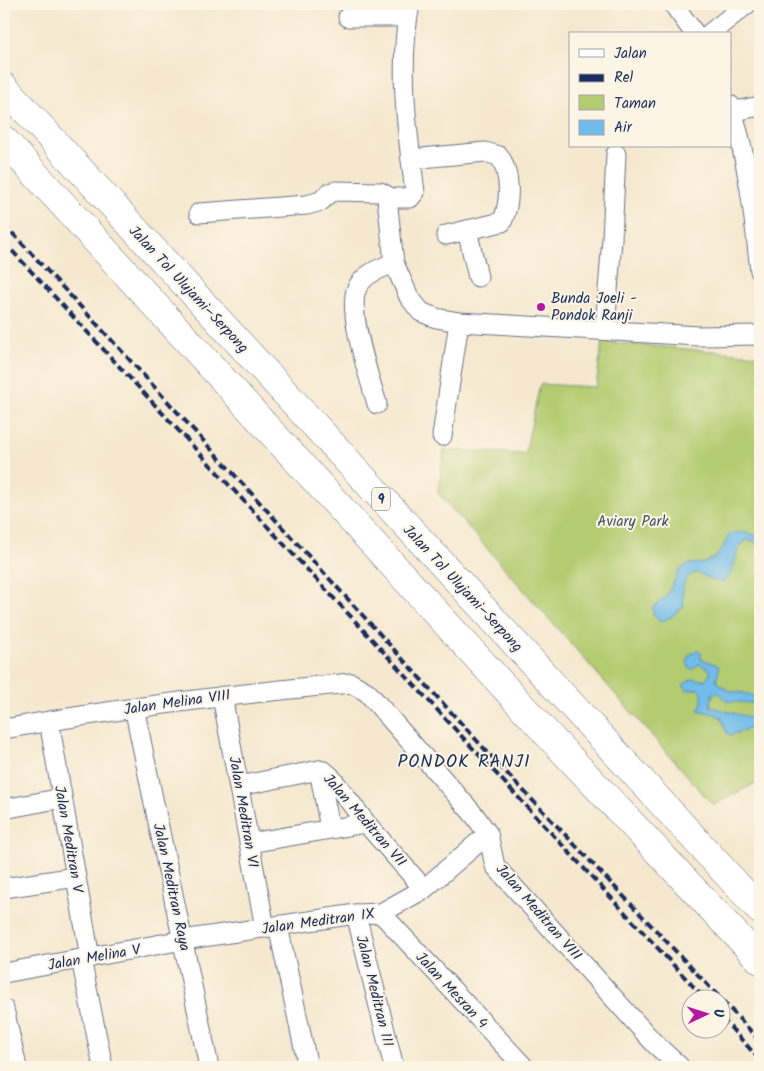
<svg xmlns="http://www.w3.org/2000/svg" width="764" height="1071" viewBox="0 0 764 1071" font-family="Kalam,sans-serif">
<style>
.green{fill:#b4cc71;stroke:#687e68}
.water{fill:#71bcea;stroke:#4676a4}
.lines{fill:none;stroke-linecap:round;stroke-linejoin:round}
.street-casing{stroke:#677086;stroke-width:21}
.highway-casing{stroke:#677086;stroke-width:29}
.street{stroke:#fff;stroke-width:19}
.highway{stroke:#fff;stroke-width:28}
.rail{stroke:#1b2f5e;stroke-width:4;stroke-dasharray:8 4;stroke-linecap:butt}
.poi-dot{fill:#b5179e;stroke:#fcf5e5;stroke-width:2}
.labels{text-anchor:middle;stroke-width:4;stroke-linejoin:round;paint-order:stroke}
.shield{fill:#fcf5e5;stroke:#5e6a86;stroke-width:1}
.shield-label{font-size:14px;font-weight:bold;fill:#1b2f5e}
.street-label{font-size:15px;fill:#1b2f5e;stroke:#fcf5e5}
.poi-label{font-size:15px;fill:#1b2f5e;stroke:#fcf5e5;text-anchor:start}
.park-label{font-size:15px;fill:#415663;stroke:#fcf5e5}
.quarter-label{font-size:18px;letter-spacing:1px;fill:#1b2f5e;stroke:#fcf5e5}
</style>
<rect width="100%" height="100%" fill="#fcf5e5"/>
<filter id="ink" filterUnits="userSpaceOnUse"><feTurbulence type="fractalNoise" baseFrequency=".02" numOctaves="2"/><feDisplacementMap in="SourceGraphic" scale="10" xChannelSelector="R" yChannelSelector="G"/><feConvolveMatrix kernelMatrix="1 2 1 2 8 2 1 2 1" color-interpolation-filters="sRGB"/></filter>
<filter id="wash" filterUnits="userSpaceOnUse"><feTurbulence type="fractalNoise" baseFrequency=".0096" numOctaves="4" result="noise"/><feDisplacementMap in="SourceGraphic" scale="20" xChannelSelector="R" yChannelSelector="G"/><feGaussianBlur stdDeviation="1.12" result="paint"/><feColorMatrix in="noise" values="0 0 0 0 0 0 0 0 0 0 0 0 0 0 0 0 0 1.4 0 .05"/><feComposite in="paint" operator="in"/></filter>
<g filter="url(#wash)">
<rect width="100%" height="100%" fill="#f5e8cf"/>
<polygon class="green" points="602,342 760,355 760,781 713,805 438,493 444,450 525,454 540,384 596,387"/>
<g class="water">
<path d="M736 532C745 533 753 533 760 538V548L754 541 748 540C744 542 741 544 739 548 734 556 734 587 715 581 709 580 704 575 697 573 680 576 682 593 684 606L671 617 660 622 654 615 652 608 666 596 680 570 688 564 704 563 716 557 722 549 728 536Z"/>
<path d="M698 650 701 653V659L718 665 719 670 716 680C732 698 735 688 753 696L760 694V704L727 701 719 693H713L710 706 719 709 756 719 760 722V729L750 728 731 735 727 733 721 717 714 714 698 710 702 703V692L698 689 687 690 683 685 692 679 705 680 711 672 710 670 699 664 692 670 689 668 687 661 689 655Z"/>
</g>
</g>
<g filter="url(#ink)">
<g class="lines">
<defs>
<g id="street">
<polyline points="673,4 695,34"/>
<polyline points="348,17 407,17"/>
<polyline points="709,34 747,4"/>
<path d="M730 105C748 158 754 215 760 271"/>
<polyline points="730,112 760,106"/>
<path d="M411 159 485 152 499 156C511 173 511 203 502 222L446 235"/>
<path d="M387 198H410L415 192C407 130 398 66 410 4"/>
<polyline points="199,213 307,205 321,201 329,193 336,191 380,192 386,195 387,198 394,263 409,297 421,312 436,318 459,322 699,336 760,335"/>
<polyline points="467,230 478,277"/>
<polyline points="605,329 612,239 616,154"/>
<path d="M377 404C370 379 345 307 358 286 366 273 381 268 394 263"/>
<polyline points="442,436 459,322"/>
<polyline points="222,696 265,928"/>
<polyline points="134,707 209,1067"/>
<polyline points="49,721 90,958"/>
<path d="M4 729C119 708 234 694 351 683L367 692 475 816 488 834 495 866 654 1043 680 1067"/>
<polyline points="319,770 330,828"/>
<polyline points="239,786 319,770 324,771 330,776 366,823 424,889"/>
<polyline points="4,809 62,798"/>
<polyline points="250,843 366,823"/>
<polyline points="4,888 76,877"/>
<polyline points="381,913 524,1067"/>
<polyline points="356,914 394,1067"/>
<polyline points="278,926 308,1067"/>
<polyline points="81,959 103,1067"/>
<polyline points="4,973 183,940 356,914 381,913 424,889 488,834"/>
<polyline points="4,1009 17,1067"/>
</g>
<g id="highway">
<polyline points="4,87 760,910"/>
<polyline points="4,140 551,738 760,960"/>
</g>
</defs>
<use href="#street" class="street-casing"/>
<use href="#highway" class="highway-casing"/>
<use href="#street" class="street"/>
<use href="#highway" class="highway"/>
<g class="rail">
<polyline points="4,224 117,346 501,767 720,998"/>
<polyline points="4,242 704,998"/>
<polyline points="722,1000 760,1041"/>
<polyline points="722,1018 760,1060"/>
</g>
</g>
</g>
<circle class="poi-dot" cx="541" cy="307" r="5"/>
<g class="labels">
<rect class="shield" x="372" y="487.5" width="18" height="23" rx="4"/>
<g class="shield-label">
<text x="381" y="504">9</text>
</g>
<g class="street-label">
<text transform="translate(189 289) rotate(47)" y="5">Jalan Tol Ulujami–Serpong</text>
<text transform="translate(463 588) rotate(47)" y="5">Jalan Tol Ulujami–Serpong</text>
<text transform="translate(177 702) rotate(-8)" y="5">Jalan Melina VIII</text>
<text transform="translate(244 812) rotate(80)" y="5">Jalan Meditran VI</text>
<text transform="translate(365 820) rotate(49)" y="5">Jalan Meditran VII</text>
<text transform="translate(69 839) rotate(80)" y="5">Jalan Meditran V</text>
<text transform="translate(172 887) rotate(78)" y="5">Jalan Meditran Raya</text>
<text transform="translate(539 912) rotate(49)" y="5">Jalan Meditran VIII</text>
<text transform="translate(318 921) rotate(-8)" y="5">Jalan Meditran IX</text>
<text transform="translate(94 957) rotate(-10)" y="5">Jalan Melina V</text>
<text transform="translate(452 990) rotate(47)" y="5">Jalan Mesran 4</text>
<text transform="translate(375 991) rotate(76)" y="5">Jalan Meditran III</text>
</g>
<g class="poi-label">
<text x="551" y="303">Bunda Joeli -<tspan x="551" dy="17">Pondok Ranji</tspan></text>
</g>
<g class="park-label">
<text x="633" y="526">Aviary Park</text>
</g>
<g class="quarter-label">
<text x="464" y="767">PONDOK RANJI</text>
</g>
</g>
<rect width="764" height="1071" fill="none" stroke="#fcf5e5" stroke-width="20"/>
<rect x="569" y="32" width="162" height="115" fill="#fcf5e5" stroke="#a2a6af"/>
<rect x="579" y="49" width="25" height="8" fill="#ffffff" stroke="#a2a6af"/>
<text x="614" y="58" font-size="15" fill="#1b2f5e">Jalan</text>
<rect x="579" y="74" width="25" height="8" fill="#1b2f5e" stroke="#a2a6af"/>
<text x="614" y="82" font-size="15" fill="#1b2f5e">Rel</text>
<rect x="579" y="95" width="25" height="15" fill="#b4cc71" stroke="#a2a6af"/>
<text x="614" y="108" font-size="15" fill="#1b2f5e">Taman</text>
<rect x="579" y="120" width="25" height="15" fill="#71bcea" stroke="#a2a6af"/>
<text x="614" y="132" font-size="15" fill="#1b2f5e">Air</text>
<g transform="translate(706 1014) rotate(86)"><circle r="24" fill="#fcf5e5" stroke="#a2a6af"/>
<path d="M0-4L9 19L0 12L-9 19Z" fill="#b5179e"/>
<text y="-8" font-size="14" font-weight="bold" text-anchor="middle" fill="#1b2f5e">U</text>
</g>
</svg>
